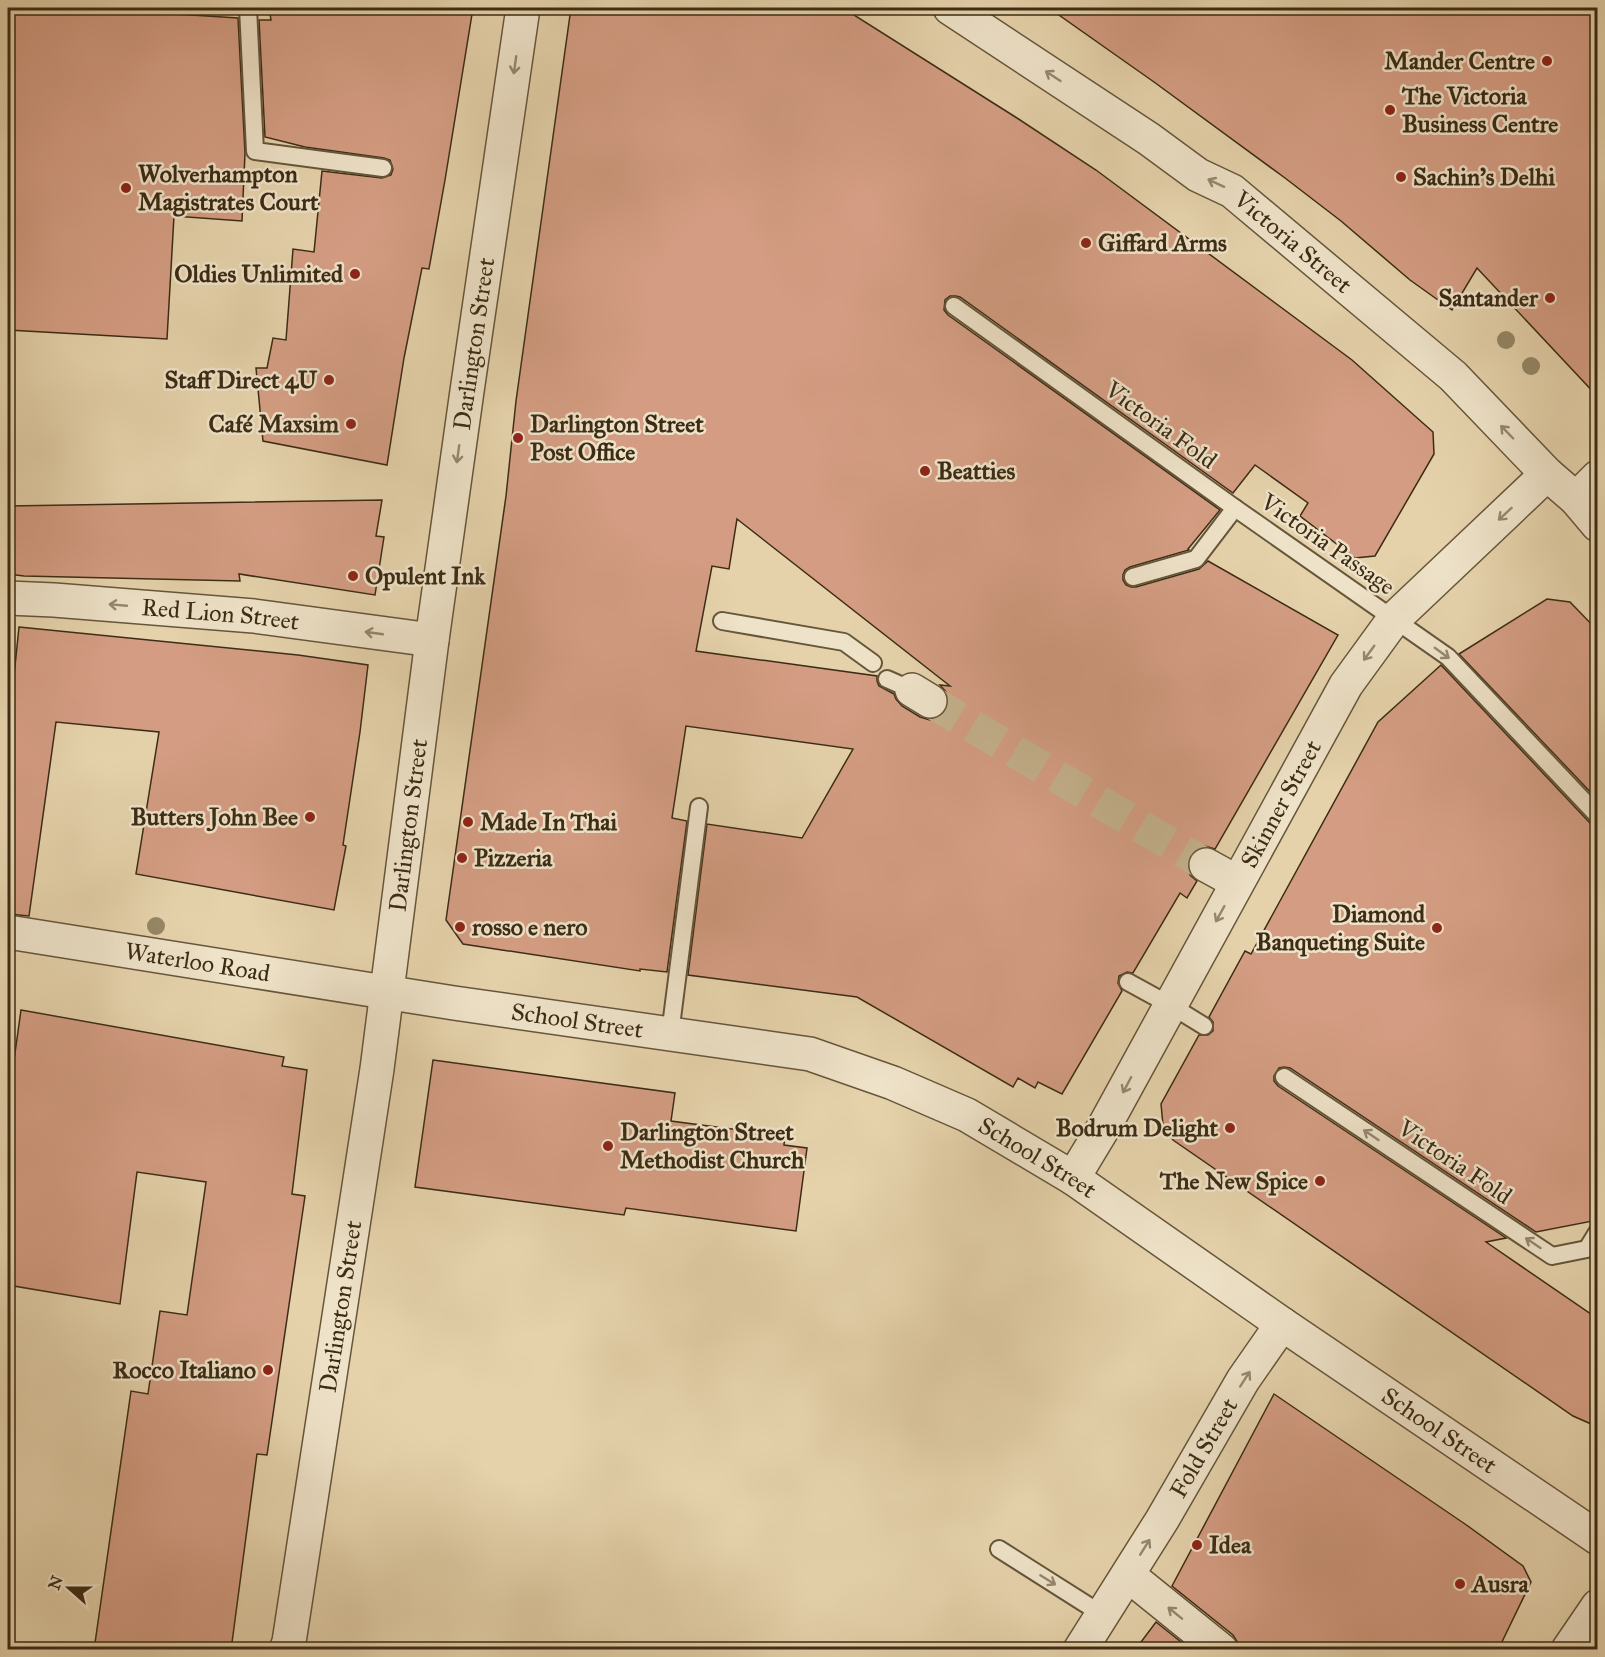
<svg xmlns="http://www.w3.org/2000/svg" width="1605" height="1657" viewBox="0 0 1605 1657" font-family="'IM FELL Great Primer',serif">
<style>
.building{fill:#d49d83;stroke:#3c2c15;stroke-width:1.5;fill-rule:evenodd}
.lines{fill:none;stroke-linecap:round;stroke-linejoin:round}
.street-tunnel{stroke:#c3b18d;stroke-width:33;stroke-dasharray:33 16;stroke-linecap:butt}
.lane-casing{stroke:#66563a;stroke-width:20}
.street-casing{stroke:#66563a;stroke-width:36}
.lane{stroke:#eee2c8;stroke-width:16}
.street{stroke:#eee2c8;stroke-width:33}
.tree{fill:#958766}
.oneway{stroke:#95876e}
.poi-dot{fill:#8f2418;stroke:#eee2c8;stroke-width:2}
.labels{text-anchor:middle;stroke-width:5;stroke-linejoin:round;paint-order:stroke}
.poi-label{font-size:24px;font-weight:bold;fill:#3c2c15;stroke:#eee2c8;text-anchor:start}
.street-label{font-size:24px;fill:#3c2c15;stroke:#eee2c8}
</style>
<rect width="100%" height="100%" fill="#e5d2ab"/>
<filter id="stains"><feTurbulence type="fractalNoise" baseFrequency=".00333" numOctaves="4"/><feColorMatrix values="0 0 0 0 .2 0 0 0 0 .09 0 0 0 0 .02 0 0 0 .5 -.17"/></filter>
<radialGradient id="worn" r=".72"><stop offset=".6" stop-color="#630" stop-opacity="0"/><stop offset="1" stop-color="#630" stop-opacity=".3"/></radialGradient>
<g class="building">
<polygon points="8,8 81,8 238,18 245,153 242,221 174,216 167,339 8,330"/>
<polygon points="269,8 473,8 445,180 429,269 422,268 404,358 387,465 263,441 256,368 267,368 273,338 286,340 293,249 314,252 322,171 382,178 391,175 393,169 390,160 384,158 305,147 265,137 259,20 271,20"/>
<path d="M571 8H843L1017 118 1096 170 1352 360 1433 432 1434 454 1375 556 1355 558 1300 516 1308 503 1255 465 1233 493 960 297 956 296H950L945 300 944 310 948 315 1220 510 1188 549 1189 550 1130 567 1125 570 1123 575V580L1126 585 1131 587H1136L1199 569 1208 561 1338 635 1215 849 1205 846 1197 849 1190 856 1187 866 1190 875 1197 881 1187 898 1180 893 1133 973 1127 972 1119 976 1118 983 1122 991 1062 1094 1038 1082 1035 1088 1018 1078 1013 1087 857 997 688 975 707 824 802 838 853 749 686 726 672 818 687 821 667 972 640 969V971L463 944 446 920 506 496 516 401ZM737 519 950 686 940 685 946 692 949 701 946 711 939 717 930 720 920 717 902 706 896 699 894 694 879 686 877 681V676L696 651 712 566 729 569Z"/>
<polygon points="1049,8 1598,8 1598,397 1477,268 1452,310 1410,280 1341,221 1285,178 1154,82"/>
<polygon points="382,500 376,536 384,537 375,595 239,574 240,581 24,576 8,574 8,506"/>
<polygon points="1547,599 1570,602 1598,631 1598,800 1459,654"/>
<polygon points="19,627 298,655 368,665 360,732 343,845 346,846 334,910 136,874 159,732 56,722 29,916 8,914 8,734"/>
<polygon points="1441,665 1590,823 1598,826 1598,1220 1536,1232 1290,1068 1284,1067 1279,1068 1274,1076 1274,1081 1278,1086 1506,1238 1486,1242 1598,1319 1598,1427 1573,1416 1173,1140 1163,1125 1161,1104 1199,1035 1208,1035 1213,1031 1213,1022 1209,1017 1245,951 1251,954 1378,722"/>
<polygon points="21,1010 284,1057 282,1066 307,1070 292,1194 305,1196 267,1455 257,1454 231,1650 94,1650 131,1391 148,1394 160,1311 187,1315 206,1182 137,1172 120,1304 8,1285 8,1103"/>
<polygon points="433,1060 675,1093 671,1121 785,1136 784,1145 807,1148 796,1231 626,1208 624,1215 415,1187"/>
<polygon points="1274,1394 1465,1524 1523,1566 1531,1582 1498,1650 1239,1650 1238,1643 1233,1635 1172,1586"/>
<polygon points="1156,1622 1191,1650 1135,1650"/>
</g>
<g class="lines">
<polyline class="street-tunnel" points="930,701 1206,865"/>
<defs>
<g id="lane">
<polyline points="248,8 255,151 383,168"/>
<polyline points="954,306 1235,508 1448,657 1598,816"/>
<polyline points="1133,577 1196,559 1235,508"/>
<polyline points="722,621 844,642 873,663"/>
<polyline points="887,679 912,690"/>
<polyline points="1128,982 1170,1005 1204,1026"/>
<polyline points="670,1034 699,807"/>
<polyline points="1284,1077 1552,1256 1587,1249 1598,1231"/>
<polyline points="999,1549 1103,1615"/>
</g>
<g id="street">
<path id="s1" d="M950 8 1149 139 1198 175 1232 191 1453 376 1547 474 1576 499 1598 525"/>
<polyline points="1576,499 1598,477"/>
<path id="s2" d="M8 598 54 600 254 616 432 640"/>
<polyline points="912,690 930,701"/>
<polyline points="1206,865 1237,882"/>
<path id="s3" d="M8 932 454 1003 810 1054 893 1083 967 1115 1073 1178 1282 1324 1598 1538"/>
<path id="s4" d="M1073 1178 1105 1125 1346 685 1394 619 1547 474"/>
<polyline points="1128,1575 1221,1650"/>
<path id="s5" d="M286 1650 289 1642 377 1069 432 640 467 391 523 8"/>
<path id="s6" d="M1080 1650 1162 1520 1243 1380 1282 1324"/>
<polyline points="1568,1650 1598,1606"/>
</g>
</defs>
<use href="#lane" class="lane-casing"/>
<use href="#street" class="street-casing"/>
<use href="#lane" class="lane"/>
<use href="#street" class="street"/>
</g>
<g class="tree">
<circle cx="1506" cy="340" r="9"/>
<circle cx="1531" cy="366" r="9"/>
<circle cx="156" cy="926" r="9"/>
</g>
<defs><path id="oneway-shaft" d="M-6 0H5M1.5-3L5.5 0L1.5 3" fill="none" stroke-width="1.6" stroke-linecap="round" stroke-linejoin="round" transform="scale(1.5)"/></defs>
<g class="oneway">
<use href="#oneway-shaft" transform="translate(515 65) rotate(98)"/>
<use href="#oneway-shaft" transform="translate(1053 76) rotate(-147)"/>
<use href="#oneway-shaft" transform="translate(1216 183) rotate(-155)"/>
<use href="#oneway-shaft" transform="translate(1507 432) rotate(-134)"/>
<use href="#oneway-shaft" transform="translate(458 454) rotate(98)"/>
<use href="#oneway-shaft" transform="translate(1505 514) rotate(137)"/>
<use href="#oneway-shaft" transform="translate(118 605) rotate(-175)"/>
<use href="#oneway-shaft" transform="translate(374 633) rotate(-172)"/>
<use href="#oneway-shaft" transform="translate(1369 653) rotate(126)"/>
<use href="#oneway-shaft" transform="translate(1442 653) rotate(36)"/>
<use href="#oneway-shaft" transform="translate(1220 914) rotate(119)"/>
<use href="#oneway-shaft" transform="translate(1127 1085) rotate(118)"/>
<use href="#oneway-shaft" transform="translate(1371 1135) rotate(-146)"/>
<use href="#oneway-shaft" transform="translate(1533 1243) rotate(-146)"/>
<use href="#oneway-shaft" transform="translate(1245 1379) rotate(-57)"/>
<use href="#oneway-shaft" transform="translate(1145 1547) rotate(-58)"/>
<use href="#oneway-shaft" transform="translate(1048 1580) rotate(32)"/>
<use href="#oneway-shaft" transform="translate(1175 1613) rotate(-141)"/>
</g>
<g class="poi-dot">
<circle cx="1547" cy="61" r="6"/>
<circle cx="1390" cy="110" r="6"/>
<circle cx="1401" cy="177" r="6"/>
<circle cx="126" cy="188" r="6"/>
<circle cx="1086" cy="243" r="6"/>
<circle cx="355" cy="274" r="6"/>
<circle cx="1550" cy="298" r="6"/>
<circle cx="329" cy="380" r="6"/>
<circle cx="351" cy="424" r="6"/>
<circle cx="518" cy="438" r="6"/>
<circle cx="925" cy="471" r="6"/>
<circle cx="353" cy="576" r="6"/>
<circle cx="310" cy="817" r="6"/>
<circle cx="468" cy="822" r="6"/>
<circle cx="462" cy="858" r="6"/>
<circle cx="460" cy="927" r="6"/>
<circle cx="1437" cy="928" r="6"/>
<circle cx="1230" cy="1128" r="6"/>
<circle cx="608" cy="1146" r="6"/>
<circle cx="1320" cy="1181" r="6"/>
<circle cx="268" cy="1370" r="6"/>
<circle cx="1197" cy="1545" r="6"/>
<circle cx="1460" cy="1584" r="6"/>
</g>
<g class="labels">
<g class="poi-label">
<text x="1535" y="69" text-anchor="end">Mander Centre</text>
<text x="1402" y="104">The Victoria<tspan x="1402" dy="28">Business Centre</tspan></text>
<text x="138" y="182">Wolverhampton<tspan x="138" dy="28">Magistrates Court</tspan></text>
<text x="1413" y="185">Sachin's Delhi</text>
<text x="1098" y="251">Giffard Arms</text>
<text x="343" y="282" text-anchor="end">Oldies Unlimited</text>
<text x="1538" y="306" text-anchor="end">Santander</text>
<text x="317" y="388" text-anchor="end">Staff Direct 4U</text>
<text x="339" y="432" text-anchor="end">Café Maxsim</text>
<text x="530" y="432">Darlington Street<tspan x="530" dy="28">Post Office</tspan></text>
<text x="937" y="479">Beatties</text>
<text x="365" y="584">Opulent Ink</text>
<text x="298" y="825" text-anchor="end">Butters John Bee</text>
<text x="480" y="830">Made In Thai</text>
<text x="474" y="866">Pizzeria</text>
<text x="1425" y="922" text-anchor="end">Diamond<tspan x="1425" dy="28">Banqueting Suite</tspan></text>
<text x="472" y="935">rosso e nero</text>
<text x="1218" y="1136" text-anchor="end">Bodrum Delight</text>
<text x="620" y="1140">Darlington Street<tspan x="620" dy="28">Methodist Church</tspan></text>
<text x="1308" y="1189" text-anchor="end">The New Spice</text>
<text x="256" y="1378" text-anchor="end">Rocco Italiano</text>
<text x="1209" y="1553">Idea</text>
<text x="1472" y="1592">Ausra</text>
</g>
<g class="street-label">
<text dy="8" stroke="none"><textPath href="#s1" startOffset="416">Victoria Street</textPath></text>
<text dy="8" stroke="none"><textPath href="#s5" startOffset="1320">Darlington Street</textPath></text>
<text transform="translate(1161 425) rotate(36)" y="8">Victoria Fold</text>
<text transform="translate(1328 544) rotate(35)" y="8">Victoria Passage</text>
<text dy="8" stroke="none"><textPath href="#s2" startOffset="213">Red Lion Street</textPath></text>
<text dy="8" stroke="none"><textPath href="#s4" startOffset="428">Skinner Street</textPath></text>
<text dy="8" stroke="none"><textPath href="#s5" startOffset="834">Darlington Street</textPath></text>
<text dy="8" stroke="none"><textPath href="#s3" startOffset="192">Waterloo Road</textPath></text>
<text dy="8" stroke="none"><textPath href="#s3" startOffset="576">School Street</textPath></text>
<text dy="8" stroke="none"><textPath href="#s3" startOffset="1062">School Street</textPath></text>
<text transform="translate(1455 1162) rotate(34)" y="8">Victoria Fold</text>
<text dy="8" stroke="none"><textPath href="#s5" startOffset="348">Darlington Street</textPath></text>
<text dy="8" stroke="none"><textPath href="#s3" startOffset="1548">School Street</textPath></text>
<text dy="8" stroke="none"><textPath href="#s6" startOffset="237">Fold Street</textPath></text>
</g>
</g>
<rect width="1605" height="1657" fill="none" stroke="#e5d2ab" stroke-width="30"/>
<rect x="9" y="9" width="1587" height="1639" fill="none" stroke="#3c2c15" stroke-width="3"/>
<rect x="15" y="15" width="1575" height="1627" fill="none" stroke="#3c2c15" stroke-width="1.5"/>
<g transform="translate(69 1588) rotate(291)" stroke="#eee2c8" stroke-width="4.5" paint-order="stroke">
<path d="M0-4.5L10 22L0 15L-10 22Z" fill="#3c2c15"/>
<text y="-9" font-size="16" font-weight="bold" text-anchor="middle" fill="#3c2c15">N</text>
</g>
<rect width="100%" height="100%" filter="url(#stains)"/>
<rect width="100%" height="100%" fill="url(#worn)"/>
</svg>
